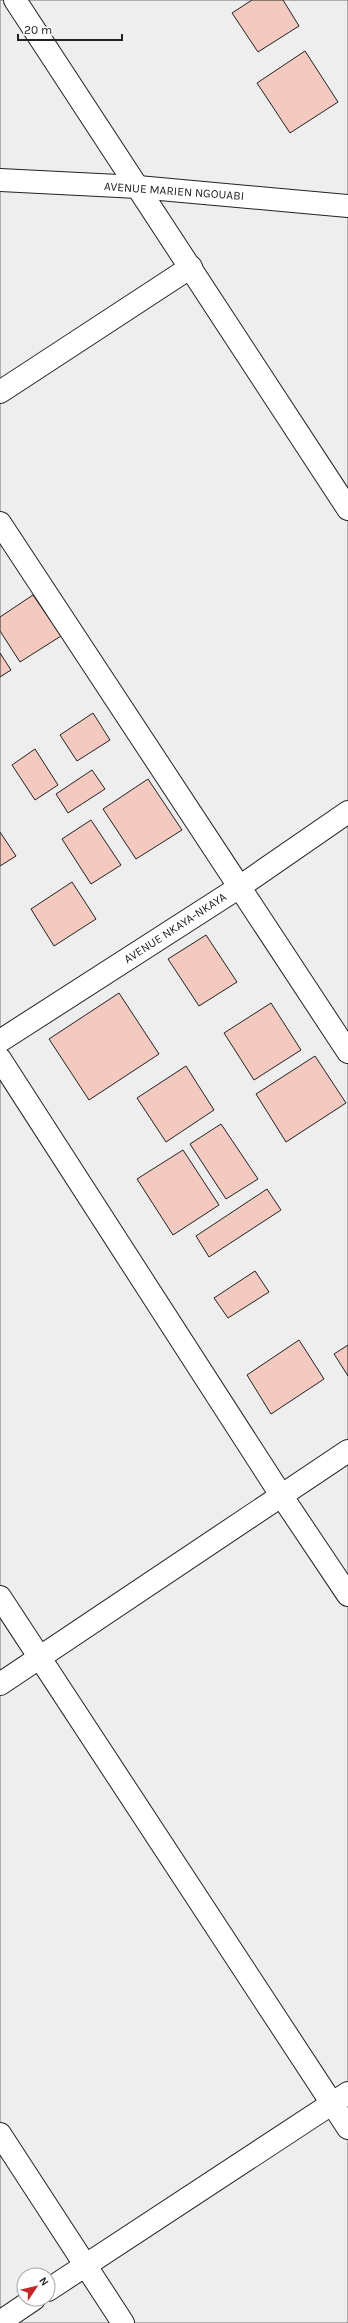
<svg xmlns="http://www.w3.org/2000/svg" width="348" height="2323" viewBox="0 0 348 2323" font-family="Karla,sans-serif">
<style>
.green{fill:#eee;stroke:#6f6f6f;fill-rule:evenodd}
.building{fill:#f3c9c0;stroke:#222}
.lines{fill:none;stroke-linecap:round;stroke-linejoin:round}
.street-casing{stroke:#222;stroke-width:24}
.secondary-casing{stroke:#222;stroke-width:24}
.street{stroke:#fff;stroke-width:22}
.secondary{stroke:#fff;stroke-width:22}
.labels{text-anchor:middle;stroke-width:3;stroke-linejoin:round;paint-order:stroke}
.street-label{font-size:12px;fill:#222;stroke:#fff}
</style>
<rect width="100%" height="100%" fill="#fff"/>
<path class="green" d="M0 0H348V2323H0ZM24 2275H48V2299H24Z"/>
<g class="building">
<polygon points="252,0 283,0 299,26 258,52 232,13"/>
<polygon points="305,51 338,102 290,133 257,83"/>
<polygon points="33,595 61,636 20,662 0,631 0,617"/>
<polygon points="0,653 11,670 0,677"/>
<polygon points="93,713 110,740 77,761 60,735"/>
<polygon points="35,749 58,785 35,800 12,765"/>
<polygon points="92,770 105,789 68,813 56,794"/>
<polygon points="148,779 182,830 136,859 103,809"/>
<polygon points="91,820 121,865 91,884 62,839"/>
<polygon points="0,832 16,856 0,866"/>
<polygon points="72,882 96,919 54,946 31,909"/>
<polygon points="206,935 237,982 199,1006 168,959"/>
<polygon points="119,993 159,1054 89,1100 49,1039"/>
<polygon points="271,1003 301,1050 254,1080 224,1033"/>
<polygon points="315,1056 346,1103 286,1142 256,1094"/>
<polygon points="186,1066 214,1110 166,1142 137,1098"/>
<polygon points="221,1124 258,1179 226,1199 190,1144"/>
<polygon points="183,1150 219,1205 173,1235 137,1179"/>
<polygon points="267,1189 281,1210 209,1257 196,1236"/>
<polygon points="255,1271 269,1292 228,1318 214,1298"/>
<polygon points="299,1340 324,1379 271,1414 247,1375"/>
<polygon points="348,1345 348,1376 334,1354"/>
</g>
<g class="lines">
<defs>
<g id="street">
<polyline points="15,0 348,509"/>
<polyline points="0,180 138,187 348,206"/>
<polyline points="0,392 191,267"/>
<polyline points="0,523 348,1052"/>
<polyline points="0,1059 281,1495 348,1595"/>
<polyline points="0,1597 348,2128"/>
<polyline points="0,1684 348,1451"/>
<polyline points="0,2134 123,2323"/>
<polyline points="48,2290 348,2093"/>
<polyline points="0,2322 34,2299"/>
</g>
<polyline id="secondary" points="0,1041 238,888 348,812"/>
</defs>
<use href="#street" class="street-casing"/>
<use href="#secondary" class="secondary-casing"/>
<use href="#street" class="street"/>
<use href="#secondary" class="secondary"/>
</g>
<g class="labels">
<g class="street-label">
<text transform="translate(174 191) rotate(4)" y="4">AVENUE MARIEN NGOUABI</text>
<text transform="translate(175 928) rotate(-33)" y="4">AVENUE NKAYA-NKAYA</text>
</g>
</g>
<g transform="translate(36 2287) rotate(55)"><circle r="19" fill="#ffffff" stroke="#a7a7a7"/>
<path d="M0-3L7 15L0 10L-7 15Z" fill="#c62828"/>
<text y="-6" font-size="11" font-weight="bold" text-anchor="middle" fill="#222222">N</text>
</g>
<path d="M18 34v6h104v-6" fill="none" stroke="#222222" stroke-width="2"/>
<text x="24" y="34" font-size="12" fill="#222222" stroke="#ffffff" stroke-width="3" paint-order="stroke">20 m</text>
</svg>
